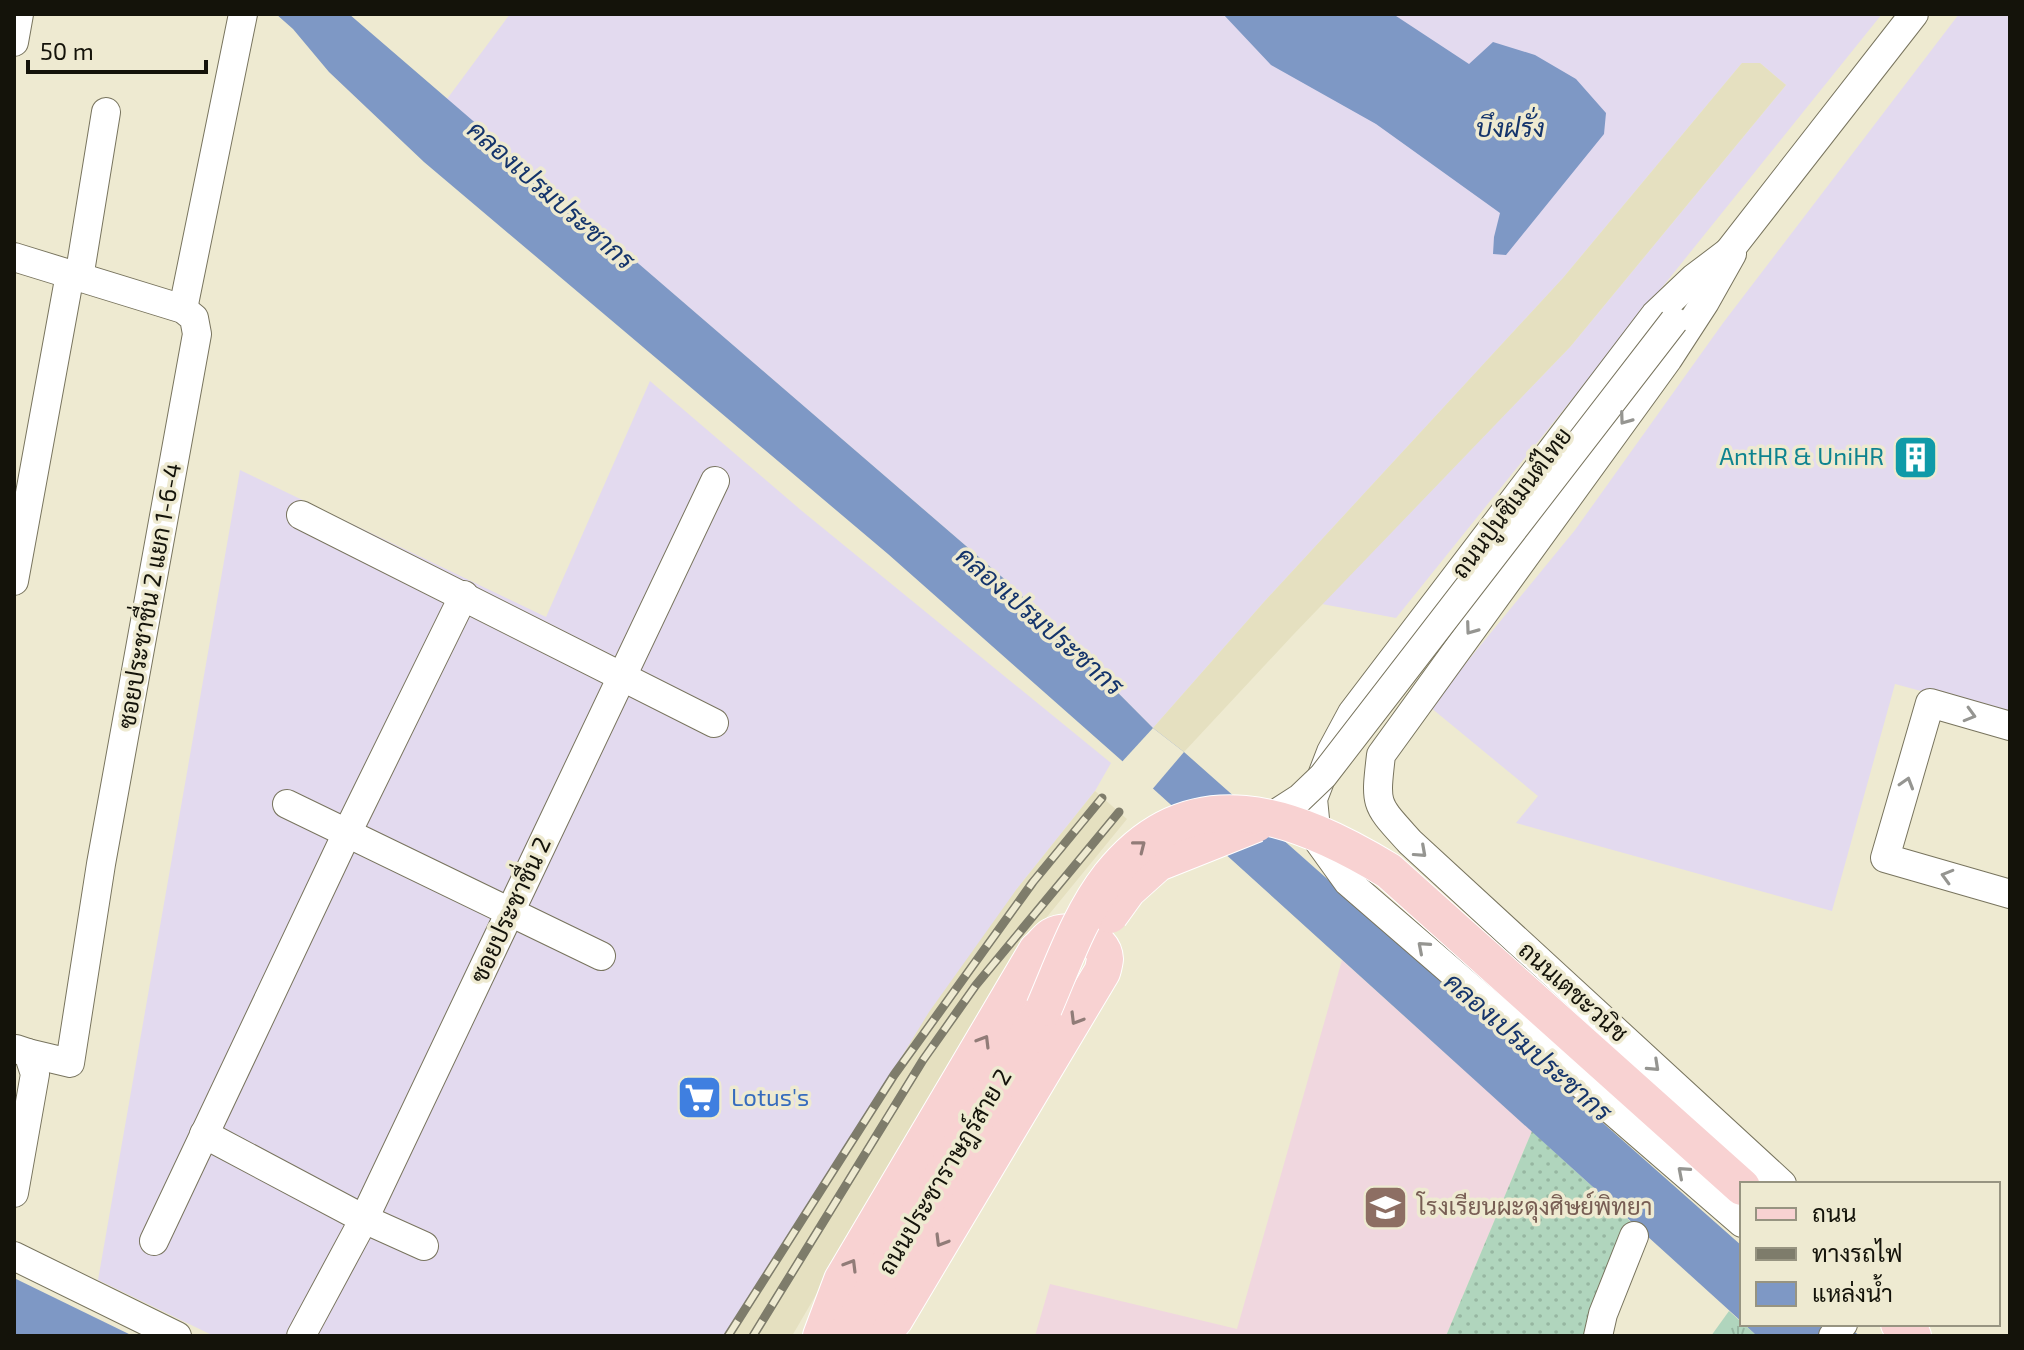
<svg xmlns="http://www.w3.org/2000/svg" width="2024" height="1350" viewBox="0 0 2024 1350" font-family="'Exo 2',Sarabun,sans-serif">
<style>
.commercial{fill:#e3daef}
.built{fill:#e5e0c0}
.education{fill:#f0d7df}
.grass{fill:url(#grass-tufts)}
.garden{fill:url(#garden-dots)}
.water{fill:#7e98c5}
.pier{fill:#eeead1}
.lines{fill:none;stroke-linecap:round;stroke-linejoin:round}
.minor-casing{stroke:#78745e;stroke-width:30}
.major-casing{stroke:#fff;stroke-width:38}
.minor{stroke:#fff;stroke-width:28}
.major{stroke:#f8d2d2;stroke-width:36}
.rail-casing{stroke:#7e7c6b;stroke-width:9}
.rail{stroke:#eeead1;stroke-width:6;stroke-dasharray:18;stroke-linecap:butt}
.minor-bridge-casing{stroke:#78745e;stroke-width:30;stroke-linecap:butt}
.major-bridge-casing{stroke:#fff;stroke-width:38;stroke-linecap:butt}
.minor-bridge{stroke:#fff;stroke-width:28}
.major-bridge{stroke:#f8d2d2;stroke-width:36}
.oneway{stroke:#959591}
.oneway2{stroke:#917c78}
.labels{text-anchor:middle;stroke-width:7;stroke-linejoin:round;paint-order:stroke}
.culture-label{font-size:24px;fill:#0d838f;stroke:#eeead1;text-anchor:end}
.street-label{font-size:24px;fill:#14130a;stroke:#eeead1}
.shop-label{font-size:24px;fill:#366cbe;stroke:#eeead1;text-anchor:start}
.education-label{font-size:24px;fill:#785e54;stroke:#eeead1;text-anchor:start}
.water-label{font-size:26px;font-style:italic;fill:#14346b;stroke:#eeead1}
</style>
<defs>
<pattern id="grass-tufts" width="24" height="20" patternUnits="userSpaceOnUse" patternTransform="scale(2)"><rect width="24" height="20" fill="#b0d5bd"/><path d="M3 7l-1-3M5 7V3M7 7l1-3M15 17l-1-3M17 17v-4M19 17l1-3" fill="none" stroke="#96b6a1"/></pattern>
<pattern id="garden-dots" width="8" height="8" patternUnits="userSpaceOnUse" patternTransform="scale(2)"><rect width="8" height="8" fill="#b0d5bd"/><path d="M2 2h.1M6 6h.1" fill="none" stroke="#96b6a1" stroke-width="1.8" stroke-linecap="round"/></pattern>
</defs>
<rect width="100%" height="100%" fill="#eeead1"/>
<g class="commercial">
<polygon points="510,14 1882,14 1396,618 1322,604 1570,347 1786,85 1760,63 1742,63 1563,278 1264,602 1153,728 1009,583 447,99"/>
<polygon points="1959,14 2010,14 2010,715 1895,684 1832,911 1516,823 1538,796 1430,707 1575,530 1723,323"/>
<polygon points="650,381 802,511 1111,763 1095,791 1016,890 735,1336 214,1336 98,1280 240,470 546,617"/>
</g>
<g class="built">
<polygon points="1742,63 1760,63 1786,85 1570,347 1293,635 1184,752 1153,728 1264,602 1563,278"/>
<polygon points="1095,791 1127,819 1010,962 792,1336 731,1336 929,1012 1016,890"/>
</g>
<polygon class="education" points="1342,960 1532,1131 1446,1336 1035,1336 1050,1284 1237,1329"/>
<polygon class="grass" points="1729,1311 1757,1336 1711,1336"/>
<polygon class="garden" points="1532,1131 1632,1223 1592,1336 1446,1336"/>
<g class="water">
<polygon points="276,14 349,14 1009,583 1153,728 1184,752 1742,1246 1742,1322 1138,775 888,554 424,162 329,72 293,29"/>
<polygon points="1223,14 1393,14 1469,64 1493,42 1535,55 1576,79 1606,113 1604,134 1506,255 1493,254 1494,237 1500,213 1376,124 1271,65"/>
<polygon points="14,1278 133,1336 14,1336"/>
<polygon points="1744,1324 1844,1324 1860,1336 1757,1336"/>
</g>
<polygon class="pier" points="1153,728 1184,752 1150,792 1120,764"/>
<g class="lines">
<defs>
<g id="minor">
<polyline points="14,42 19,14"/>
<polyline points="1731,250 1694,278 1655,315 1352,713 1331,752 1313,799 1317,839 1348,882 1742,1223"/>
<path d="M1732 254 1705 302 1668 359 1381 755C1375 807 1375 803 1410 842L1782 1184"/>
<polyline points="14,257 183,309 194,318 197,334 101,864 70,1063 28,1053"/>
<polyline points="1719,264 1914,14"/>
<polyline points="79,278 106,112"/>
<polyline points="183,309 243,14"/>
<polyline points="301,515 714,723"/>
<polyline points="14,581 70,274"/>
<polyline points="2010,726 1930,703 1885,858 2010,894"/>
<polyline points="287,804 601,956"/>
<polyline points="204,1134 364,1219 424,1246"/>
<polyline points="14,1193 35,1074 28,1053 16,1049"/>
<polyline points="154,1241 347,833 464,595"/>
<polyline points="14,1256 177,1336"/>
<polyline points="301,1336 364,1219 715,481"/>
<polyline points="1598,1336 1603,1314 1634,1236"/>
<polyline points="1833,1336 1843,1324"/>
</g>
<g id="major">
<polyline points="1899,1324 1913,1336"/>
<path d="M821 1336 842 1280 1037 950C1042 946 1047 939 1052 936 1069 926 1104 937 1105 959 1105 960 1103 970 1102 972L895 1319 881 1336"/>
<polyline points="845,1336 1044,1008"/>
</g>
</defs>
<use href="#minor" class="minor-casing"/>
<use href="#major" class="major-casing"/>
<use href="#minor" class="minor"/>
<use href="#major" class="major"/>
<defs>
<g id="rail">
<polyline points="728,1336 894,1075 1033,882 1102,798"/>
<polyline points="753,1336 923,1060 976,985 1119,812"/>
</g>
</defs>
<use href="#rail" class="rail-casing"/>
<use href="#rail" class="rail"/>
<defs>
<polyline id="minor-bridge" points="1272,816 1300,798 1323,776 1674,321"/>
<g id="major-bridge">
<polyline points="1110,915 1128,890 1158,863 1256,824"/>
<path d="M1044 1008C1063 964 1080 914 1110 876 1191 774 1295 814 1389 871L1742 1187"/>
</g>
</defs>
<use href="#minor-bridge" class="minor-bridge-casing"/>
<use href="#major-bridge" class="major-bridge-casing"/>
<use href="#minor-bridge" class="minor-bridge"/>
<use href="#major-bridge" class="major-bridge"/>
</g>
<defs><path id="oneway-chevron" d="M-2-3.5L2.5 0L-2 3.5" fill="none" stroke-width="1.6" stroke-linecap="round" stroke-linejoin="round" transform="scale(2)"/></defs>
<g class="oneway">
<use href="#oneway-chevron" transform="translate(1625 419) rotate(126)"/>
<use href="#oneway-chevron" transform="translate(1471 629) rotate(126)"/>
<use href="#oneway-chevron" transform="translate(1970 715) rotate(16)"/>
<use href="#oneway-chevron" transform="translate(1907 783) rotate(-73)"/>
<use href="#oneway-chevron" transform="translate(1421 852) rotate(42)"/>
<use href="#oneway-chevron" transform="translate(1947 876) rotate(-164)"/>
<use href="#oneway-chevron" transform="translate(1423 947) rotate(-139)"/>
<use href="#oneway-chevron" transform="translate(1654 1066) rotate(43)"/>
<use href="#oneway-chevron" transform="translate(1683 1172) rotate(-139)"/>
</g>
<g class="oneway2">
<use href="#oneway-chevron" transform="translate(1140 846) rotate(-38)"/>
<use href="#oneway-chevron" transform="translate(1076 1019) rotate(121)"/>
<use href="#oneway-chevron" transform="translate(984 1041) rotate(-59)"/>
<use href="#oneway-chevron" transform="translate(941 1241) rotate(121)"/>
<use href="#oneway-chevron" transform="translate(851 1265) rotate(-59)"/>
</g>
<defs>
<symbol id="building-square" viewBox="-11 -11 22 22"><rect x="-9" y="-9" width="18" height="18" rx="4" fill="#0f9aa8" stroke="#eeead1"/><path d="M-4-6H4V6H1V3H-1V6H-4ZM-2.5-4.3h1.7v1.8h-1.7ZM.8-4.3h1.7v1.8H.8ZM-2.5-1h1.7V.8h-1.7ZM.8-1h1.7V.8H.8Z" fill="#fff"/></symbol>
<symbol id="supermarket-square" viewBox="-11 -11 22 22"><rect x="-9" y="-9" width="18" height="18" rx="4" fill="#3f7fe0" stroke="#eeead1"/><path d="M-6-5.5h2.5l.6 2H6L4.5 2H-2.5L-4.4-4H-6ZM-1.5 3.2a1.3 1.3 0 1 0 .1 0ZM3 3.2a1.3 1.3 0 1 0 .1 0Z" fill="#fff"/></symbol>
<symbol id="school-square" viewBox="-11 -11 22 22"><rect x="-9" y="-9" width="18" height="18" rx="4" fill="#8d6e63" stroke="#eeead1"/><path d="M0-5L7-2L0 1L-7-2ZM-4 1L0 2.5L4 1V4Q0 6-4 4Z" fill="#fff"/></symbol>
</defs>
<g fill-rule="evenodd">
<use href="#building-square" x="1890" y="432" width="51" height="51"/>
<use href="#supermarket-square" x="674" y="1072" width="51" height="51"/>
<use href="#school-square" x="1360" y="1182" width="51" height="51"/>
</g>
<g class="labels">
<g class="culture-label">
<text x="1884" y="465">AntHR &amp; UniHR</text>
</g>
<g class="street-label">
<text transform="translate(1512 503) rotate(-53)" y="8">ถนนปูนซิเมนต์ไทย</text>
<text transform="translate(150 596) rotate(-80)" y="8">ซอยประชาชื่น 2 แยก 1-6-4</text>
<text transform="translate(511 910) rotate(-65)" y="8">ซอยประชาชื่น 2</text>
<text transform="translate(1573 992) rotate(42)" y="8">ถนนเตชะวนิช</text>
<text transform="translate(945 1172) rotate(-59)" y="8">ถนนประชาราษฎร์สาย 2</text>
</g>
<g class="shop-label">
<text x="731" y="1106">Lotus's</text>
</g>
<g class="education-label">
<text x="1417" y="1215">โรงเรียนผะดุงศิษย์พิทยา</text>
</g>
<g class="water-label">
<text x="1510" y="137">บึงฝรั่ง</text>
<text transform="translate(551 195) rotate(41)" y="9">คลองเปรมประชากร</text>
<text transform="translate(1040 621) rotate(41)" y="9">คลองเปรมประชากร</text>
<text transform="translate(1528 1047) rotate(41)" y="9">คลองเปรมประชากร</text>
</g>
</g>
<rect width="2024" height="1350" fill="none" stroke="#14130a" stroke-width="32"/>
<rect x="1740" y="1182" width="260" height="144" fill="#eeead1" stroke="#979481" stroke-width="2"/>
<rect x="1756" y="1208" width="40" height="12" fill="#f8d2d2" stroke="#979481" stroke-width="2"/>
<text x="1812" y="1222" font-size="24" fill="#14130a">ถนน</text>
<rect x="1756" y="1248" width="40" height="12" fill="#7e7c6b" stroke="#979481" stroke-width="2"/>
<text x="1812" y="1262" font-size="24" fill="#14130a">ทางรถไฟ</text>
<rect x="1756" y="1282" width="40" height="24" fill="#7e98c5" stroke="#979481" stroke-width="2"/>
<text x="1812" y="1302" font-size="24" fill="#14130a">แหล่งน้ำ</text>
<path d="M28 60v12h178v-12" fill="none" stroke="#14130a" stroke-width="4"/>
<text x="40" y="60" font-size="24" fill="#14130a" stroke="#eeead1" stroke-width="6" paint-order="stroke">50 m</text>
</svg>
